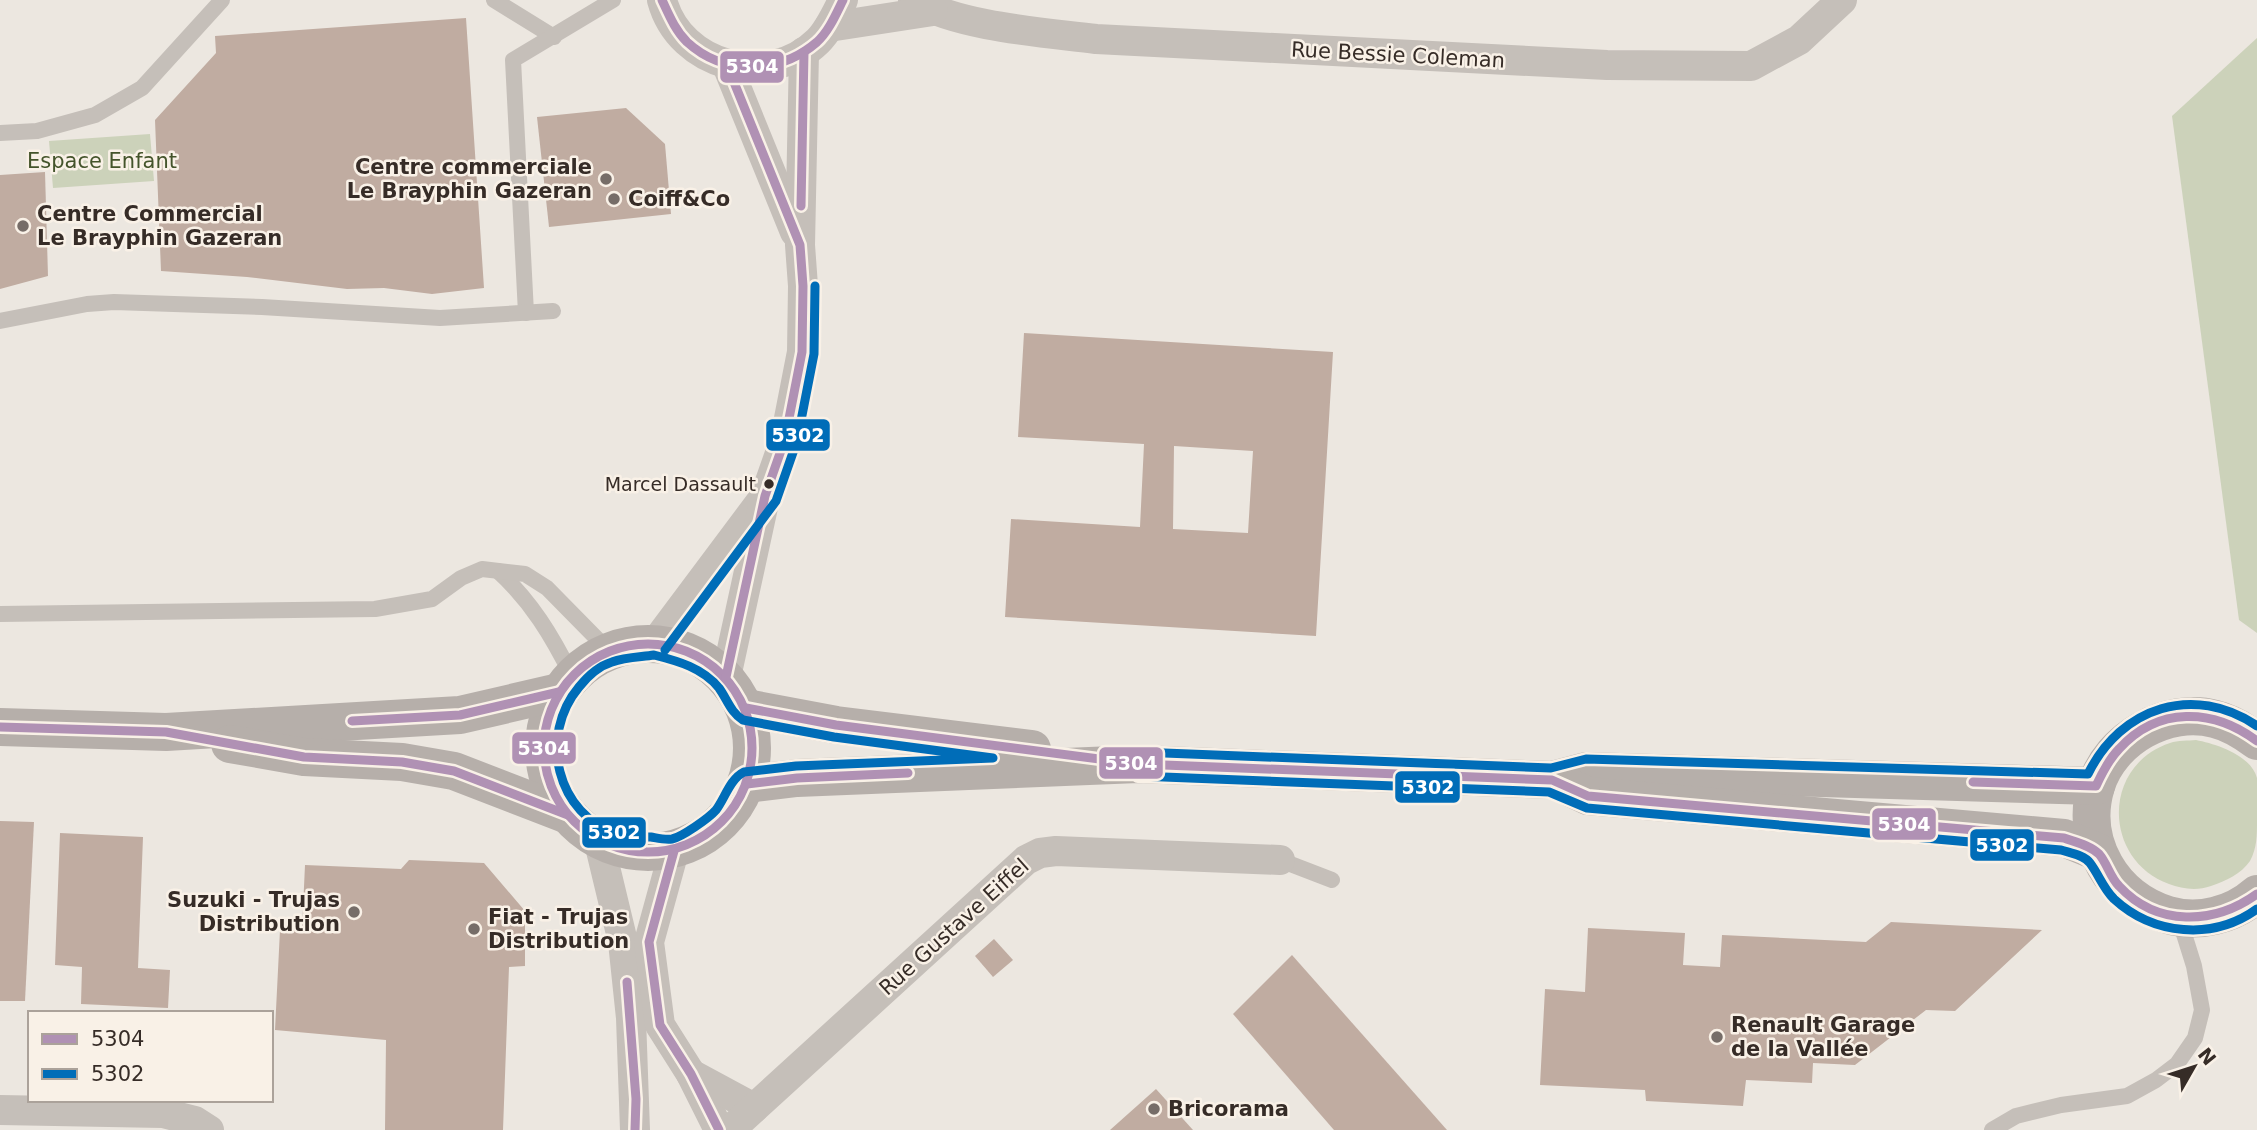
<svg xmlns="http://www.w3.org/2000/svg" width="2257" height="1130" viewBox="0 0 2257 1130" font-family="'DejaVu Sans',sans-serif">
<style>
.green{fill:#ccd2ba}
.building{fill:#c0aca1;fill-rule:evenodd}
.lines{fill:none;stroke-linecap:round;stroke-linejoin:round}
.lane{stroke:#c5bfb9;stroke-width:16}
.street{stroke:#c5bfb9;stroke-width:30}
.secondary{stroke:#b6afaa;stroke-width:38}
.bus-1-casing{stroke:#f9f1e7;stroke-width:14}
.bus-2-casing{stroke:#f9f1e7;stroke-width:14}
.bus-1{stroke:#b091b4;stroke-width:9}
.bus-2{stroke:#006db8;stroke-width:9}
.poi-dot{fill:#766d68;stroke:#f9f1e7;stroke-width:2.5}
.bus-dot{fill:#362c27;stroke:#f9f1e7;stroke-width:2.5}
.labels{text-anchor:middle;stroke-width:5;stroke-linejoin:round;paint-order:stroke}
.bus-label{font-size:19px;fill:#362c27;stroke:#f9f1e7;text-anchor:end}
.street-label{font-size:21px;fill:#362c27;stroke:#f9f1e7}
.park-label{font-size:21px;fill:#44542b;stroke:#f9f1e7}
.poi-label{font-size:21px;font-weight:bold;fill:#362c27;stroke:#f9f1e7;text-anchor:start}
.line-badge{stroke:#f9f1e7;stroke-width:2.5}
.badge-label{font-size:19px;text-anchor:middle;font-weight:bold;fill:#fff}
</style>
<rect width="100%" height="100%" fill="#ece7e0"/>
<g class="green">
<polygon points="2257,38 2257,633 2239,620 2172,116"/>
<polygon points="150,134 154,181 53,188 49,141"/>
<path d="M2196 740C2216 744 2251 755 2257 778 2257 790 2257 808 2257 820 2257 836 2257 848 2250 861 2241 874 2226 881 2211 886 2197 891 2182 889 2169 884 2103 860 2101 766 2170 743 2178 740 2188 741 2196 740Z"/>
</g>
<g class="building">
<polygon points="466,18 484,288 432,294 384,288 347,289 247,277 161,271 155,120 216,53 215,36"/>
<polygon points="626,108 665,144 671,214 549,227 537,117"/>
<polygon points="45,172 48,276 0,289 0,175"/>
<path d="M1024 333 1333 352 1316 636 1005 617 1011 519 1140 527 1144 444 1018 437ZM1174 446 1253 451 1248 533 1173 529Z"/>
<polygon points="0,821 34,822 25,1001 0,1001"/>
<polygon points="60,833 143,837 138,968 170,970 168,1008 81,1004 82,967 55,965"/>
<polygon points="409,860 484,863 525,911 525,966 509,967 503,1130 385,1130 386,1040 275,1030 280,930 302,930 305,865 401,869"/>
<polygon points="1891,922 2042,930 1955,1011 1926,1010 1855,1065 1813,1063 1812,1083 1746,1080 1743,1106 1646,1101 1645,1090 1540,1085 1545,989 1585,992 1588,928 1685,933 1683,965 1720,967 1722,935 1866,942"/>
<polygon points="994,939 1013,960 993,977 975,956"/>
<polygon points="1292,955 1447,1130 1334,1130 1233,1014"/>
<polygon points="1156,1089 1193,1130 1110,1130"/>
</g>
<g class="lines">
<g class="lane">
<polyline points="494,0 554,37"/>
<polyline points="0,133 37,131 95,115 142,88 222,0"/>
<polyline points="526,313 513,60 613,0"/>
<polyline points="0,321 87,304 114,302 262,307 440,318 553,311"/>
<path d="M498 571C531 601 552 636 572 676"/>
<polyline points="0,614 375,609 432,599 461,578 482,569 525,574 547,588 608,650"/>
<polyline points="1280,860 1332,880"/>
<polyline points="1992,1130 2016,1116 2061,1105 2127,1096 2156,1080 2177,1064 2195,1038 2202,1010 2194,966 2179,918"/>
</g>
<g class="street">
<path d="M662 0C680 67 768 90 818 41 829 30 836 14 843 0"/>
<path d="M913 0C961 27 1040 32 1096 39L1607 65 1751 66 1799 40 1842 0"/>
<polyline points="829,27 933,11"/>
<polyline points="727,65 795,232"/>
<polyline points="655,643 765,496 785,439 802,352 803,286 800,245 804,52"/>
<polyline points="726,677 763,507"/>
<polyline points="598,838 623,942 631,1018 635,1130"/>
<polyline points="674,851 649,942 660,1025 691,1074 719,1130"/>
<polyline points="691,1074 754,1108"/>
<polyline points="0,1110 163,1113 195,1121 209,1130"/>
<polyline points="730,1130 1026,860 1040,853 1056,851 1280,860"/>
</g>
<g class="secondary">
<circle cx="648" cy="748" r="104"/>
<polyline points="746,708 836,725 1032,749"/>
<polyline points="0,727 166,732 460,715 559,692"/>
<path d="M2257 741C2244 731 2231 723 2215 719 2167 706 2110 739 2096 786 2079 842 2113 899 2168 915 2199 924 2233 915 2257 894"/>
<polyline points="230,744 304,757 402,762 454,771 568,815"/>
<polyline points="747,784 797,778 1138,764 1552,780 1586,771 2096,786"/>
<polyline points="1571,788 1588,796 2064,838 2098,852"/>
</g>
<defs>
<g id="bus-1">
<path d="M662 0C669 15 675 30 687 42 724 76 780 74 817 42 829 31 836 14 843 0"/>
<polyline points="801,206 804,52"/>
<circle cx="648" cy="748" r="104"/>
<polyline points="726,677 765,496 785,439 802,352 803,286 800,245 727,65"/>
<path d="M746 708 836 725 1138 764 1552 780 1588 796 2064 838C2075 842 2090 845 2099 854 2107 863 2110 877 2119 886 2157 927 2214 925 2257 894"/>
<polyline points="352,721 460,715 559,692"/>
<polyline points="0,727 166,732 304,757 402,762 454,771 568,815"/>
<path d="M1973 782 2096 786C2102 773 2109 759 2119 749 2158 706 2213 708 2257 741"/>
<polyline points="747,784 797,778 908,773"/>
<polyline points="674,851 649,942 660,1025 691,1074 719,1130"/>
<polyline points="627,982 636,1099 635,1130"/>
</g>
<g id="bus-2">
<polyline points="665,650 776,501 797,441 814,354 815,286"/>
<path d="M654 655C678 661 703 668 719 688 727 699 731 713 743 720L834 737 993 758 796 766 744 772C730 779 725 798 716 810 709 818 682 837 672 839 665 840 657 838 651 837 641 837 628 838 619 835 556 815 538 736 579 687 587 677 599 666 612 662 625 657 641 657 654 655Z"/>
<path d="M1139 752 1551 768 1586 759 2088 774C2121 707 2194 683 2257 726"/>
<path d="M1138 776 1549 792 1587 808 2061 850C2070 853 2084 855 2090 863 2099 875 2103 888 2114 899 2153 935 2213 941 2257 909"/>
</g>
</defs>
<use href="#bus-1" class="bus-1-casing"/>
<use href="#bus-2" class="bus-2-casing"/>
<use href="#bus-1" class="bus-1"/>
<use href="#bus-2" class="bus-2"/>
</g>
<g class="poi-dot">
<circle cx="606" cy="179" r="7"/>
<circle cx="614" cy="199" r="7"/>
<circle cx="23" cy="226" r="7"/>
<circle cx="354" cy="912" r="7"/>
<circle cx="474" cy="929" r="7"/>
<circle cx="1717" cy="1037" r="7"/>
<circle cx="1154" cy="1109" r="7"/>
</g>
<circle class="bus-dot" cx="769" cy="484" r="6"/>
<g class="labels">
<g class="bus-label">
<text x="756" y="491">Marcel Dassault</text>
</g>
<g class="street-label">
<text transform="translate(1398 55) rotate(3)" y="7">Rue Bessie Coleman</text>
<text transform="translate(954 927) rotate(-42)" y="7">Rue Gustave Eiffel</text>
</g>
<g class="park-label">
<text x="102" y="168">Espace Enfant</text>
</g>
<g class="poi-label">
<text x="592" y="174" text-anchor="end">Centre commerciale<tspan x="592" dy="24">Le Brayphin Gazeran</tspan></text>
<text x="628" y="206">Coiff&amp;Co</text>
<text x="37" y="221">Centre Commercial<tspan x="37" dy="24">Le Brayphin Gazeran</tspan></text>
<text x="340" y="907" text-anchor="end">Suzuki - Trujas<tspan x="340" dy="24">Distribution</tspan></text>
<text x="488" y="924">Fiat - Trujas<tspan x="488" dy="24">Distribution</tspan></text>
<text x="1731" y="1032">Renault Garage<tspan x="1731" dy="24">de la Vallée</tspan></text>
<text x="1168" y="1116">Bricorama</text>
</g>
</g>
<g class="line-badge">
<rect x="719" y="50" width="66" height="34" rx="7" fill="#b091b4"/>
<rect x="765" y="418" width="66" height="34" rx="7" fill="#006db8"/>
<rect x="511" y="731" width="66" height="34" rx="7" fill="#b091b4"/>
<rect x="1098" y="746" width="66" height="34" rx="7" fill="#b091b4"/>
<rect x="1394" y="770" width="67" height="34" rx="7" fill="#006db8"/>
<rect x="1871" y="807" width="66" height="34" rx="7" fill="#b091b4"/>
<rect x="581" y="816" width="66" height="33" rx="7" fill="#006db8"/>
<rect x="1969" y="828" width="66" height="34" rx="7" fill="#006db8"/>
</g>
<g class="badge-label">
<text x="752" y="73">5304</text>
<text x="798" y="442">5302</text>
<text x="544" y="755">5304</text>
<text x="1131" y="770">5304</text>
<text x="1428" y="794">5302</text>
<text x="1904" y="831">5304</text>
<text x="614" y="839">5302</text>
<text x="2002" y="852">5302</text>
</g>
<rect x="28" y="1011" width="245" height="91" fill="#f9f1e7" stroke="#aba29a" stroke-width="2"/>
<rect x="42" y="1034" width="35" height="10" fill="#b091b4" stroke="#aba29a" stroke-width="2"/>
<text x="91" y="1046" font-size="21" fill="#362c27">5304</text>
<rect x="42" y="1069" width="35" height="10" fill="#006db8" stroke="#aba29a" stroke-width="2"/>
<text x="91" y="1081" font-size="21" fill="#362c27">5302</text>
<g transform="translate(2194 1067) rotate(51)" stroke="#f9f1e7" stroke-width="5" paint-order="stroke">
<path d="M0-5L12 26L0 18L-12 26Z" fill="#362c27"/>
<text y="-10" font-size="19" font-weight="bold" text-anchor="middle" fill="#362c27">N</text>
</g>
</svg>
